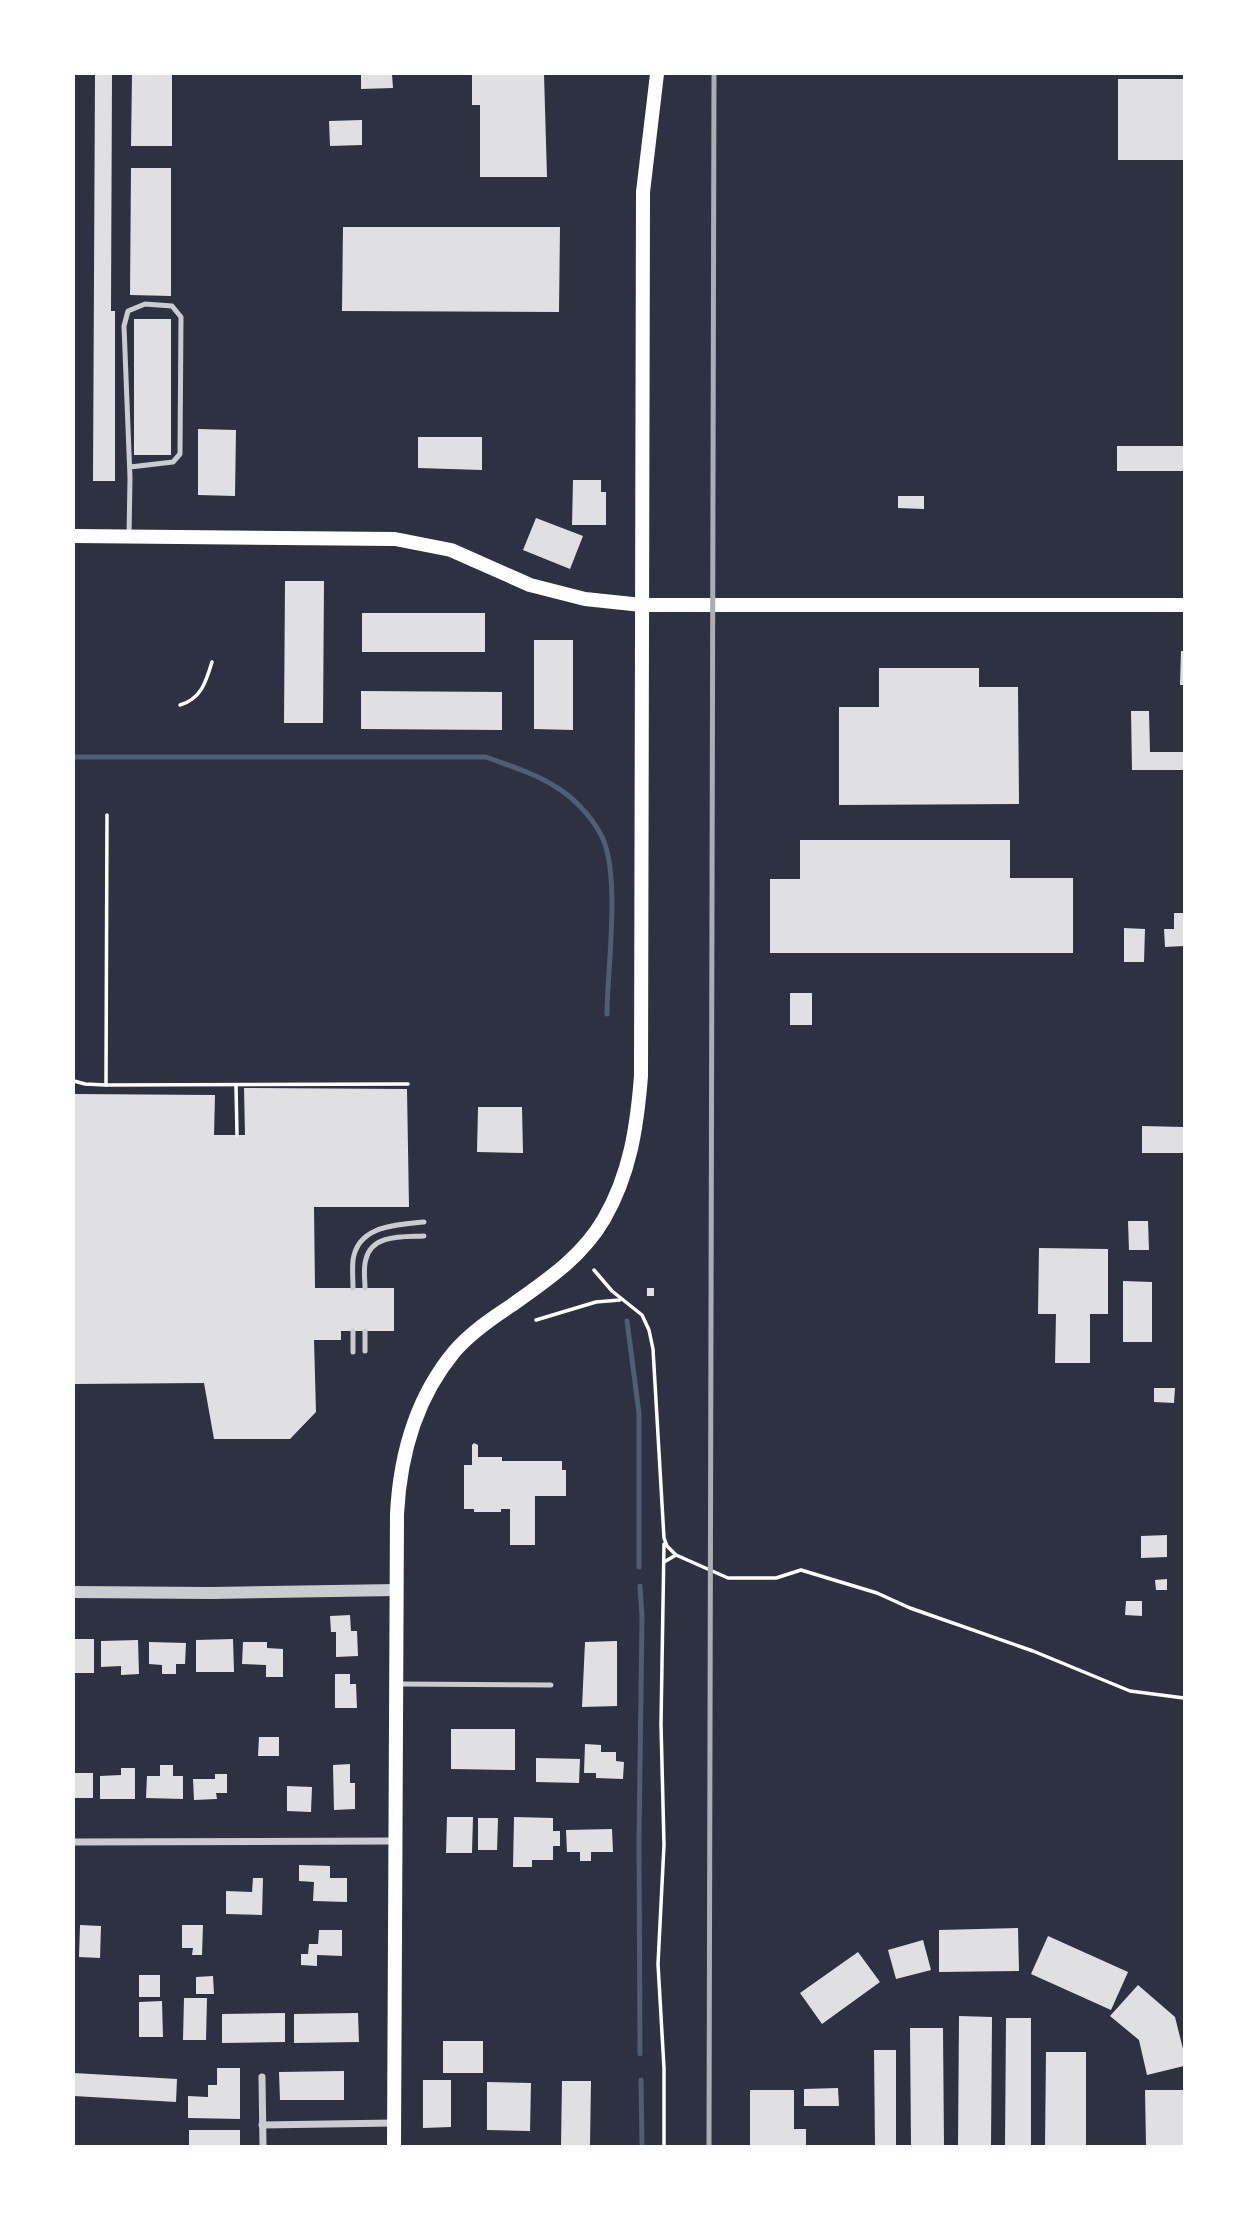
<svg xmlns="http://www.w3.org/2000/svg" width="1258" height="2220" viewBox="0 0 1258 2220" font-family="'PT Sans Narrow',sans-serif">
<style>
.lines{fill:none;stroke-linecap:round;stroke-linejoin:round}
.stream{stroke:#4f5d75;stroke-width:5}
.building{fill:#e0e0e3}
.path{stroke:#fff;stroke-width:3.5}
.service{stroke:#caccd0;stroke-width:5}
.minor{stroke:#caccd0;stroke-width:7}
.tertiary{stroke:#caccd0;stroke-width:12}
.secondary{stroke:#fff;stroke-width:14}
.rail{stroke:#abadb3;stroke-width:5}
</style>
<rect width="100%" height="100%" fill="#2d3142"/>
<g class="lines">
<g class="stream">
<path d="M74 757H486C510 766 534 773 556 787 573 797 590 815 600 833 622 870 607 970 607 1014"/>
<polyline points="627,1321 639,1413 639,1567"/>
<polyline points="640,1586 642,1617 639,1840 640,2054"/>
<polyline points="641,2080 642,2146"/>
</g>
</g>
<g class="building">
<polygon points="95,74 112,74 111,311 115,311 115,481 93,481"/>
<polygon points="132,74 172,74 172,146 131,146"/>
<polygon points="361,74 392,74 393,88 361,89"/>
<polygon points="472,74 544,74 547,177 480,177 480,105 472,105"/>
<rect x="1118" y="79" width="66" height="81"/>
<polygon points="362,120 362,145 330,146 329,121"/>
<polygon points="131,168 171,168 171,296 130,295"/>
<polygon points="343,227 560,227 559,312 342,311"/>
<rect x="134" y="319" width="37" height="136"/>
<polygon points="198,429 236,430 235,496 198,495"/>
<polygon points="418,437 482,437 482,470 418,468"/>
<rect x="1117" y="446" width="67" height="25"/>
<polygon points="573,480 601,480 601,492 606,492 606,525 572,525"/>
<polygon points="898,496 924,496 924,509 898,508"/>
<polygon points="536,518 583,536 570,569 523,550"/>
<polygon points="285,581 324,581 323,723 284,723"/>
<rect x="362" y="613" width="123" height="39"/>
<polygon points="534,640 573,640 573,730 534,729"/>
<polygon points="1181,651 1184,651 1184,685 1180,685"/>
<polygon points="879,668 979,668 979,687 1018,687 1019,804 839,805 839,707 879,707"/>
<polygon points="361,691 502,692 502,730 361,729"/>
<polygon points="1131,711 1149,711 1150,752 1184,752 1184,770 1132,770"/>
<polygon points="800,840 1010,840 1010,878 1073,878 1073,953 770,953 770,879 800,879"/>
<polygon points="1174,913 1184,913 1184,946 1165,947 1164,929 1174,929"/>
<polygon points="1124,928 1145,929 1144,962 1124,962"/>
<rect x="790" y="993" width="22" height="32"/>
<polygon points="244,1088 407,1089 409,1207 314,1207 315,1288 394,1288 394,1331 341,1331 341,1340 314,1340 316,1412 290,1439 214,1439 204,1383 74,1384 74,1094 215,1095 214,1135 245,1135"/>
<polygon points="478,1107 522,1107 523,1153 477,1152"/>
<polygon points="1142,1126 1184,1127 1184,1153 1142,1153"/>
<polygon points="1128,1221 1148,1221 1149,1250 1129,1250"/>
<polygon points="1039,1248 1108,1249 1108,1314 1090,1314 1090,1363 1055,1363 1056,1314 1038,1314"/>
<polygon points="1123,1281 1152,1282 1152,1342 1123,1342"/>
<rect x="647" y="1288" width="7" height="8"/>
<polygon points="1154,1388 1175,1388 1174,1403 1154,1402"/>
<polygon points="474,1443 478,1445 478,1457 502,1457 502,1461 562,1461 562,1470 566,1470 566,1496 535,1496 535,1545 510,1545 510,1509 501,1509 501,1512 474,1512 474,1509 464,1509 464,1465 472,1465 472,1445"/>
<polygon points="1167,1535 1167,1557 1141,1558 1141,1536"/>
<polygon points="1167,1579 1167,1590 1156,1590 1155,1580"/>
<polygon points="1126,1601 1142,1601 1142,1616 1125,1615"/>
<polygon points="350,1615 351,1631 357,1631 358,1656 336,1657 336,1632 331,1632 330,1616"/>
<rect x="74" y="1639" width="20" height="34"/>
<polygon points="233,1639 234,1672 196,1672 196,1640"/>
<polygon points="138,1640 139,1674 121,1675 121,1666 101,1667 101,1641"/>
<polygon points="617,1641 617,1706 582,1707 585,1642"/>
<polygon points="149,1642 186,1643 185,1664 176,1664 176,1674 162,1674 162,1665 149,1664"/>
<polygon points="243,1642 267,1642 267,1648 283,1649 283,1677 266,1677 266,1665 242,1664"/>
<polygon points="335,1674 350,1674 350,1684 356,1684 357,1708 335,1708"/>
<polygon points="451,1729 515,1729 515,1770 451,1769"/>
<polygon points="259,1737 279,1737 279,1756 258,1756"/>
<polygon points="585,1744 601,1745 601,1752 616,1752 616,1761 624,1762 623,1779 596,1778 596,1773 584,1773"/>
<polygon points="536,1758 580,1759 579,1783 536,1782"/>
<polygon points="350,1764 350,1783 355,1783 355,1809 334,1810 333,1765"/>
<polygon points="160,1765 173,1765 173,1776 183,1776 183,1799 146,1798 147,1776 160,1776"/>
<polygon points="121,1768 135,1768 135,1799 100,1799 100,1776 121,1775"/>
<rect x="74" y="1773" width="19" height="25"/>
<polygon points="215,1774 227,1774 227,1793 216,1793 217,1799 194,1800 193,1779 215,1779"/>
<polygon points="287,1786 312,1787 311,1812 287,1811"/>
<polygon points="447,1817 473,1817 472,1853 446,1853"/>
<polygon points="514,1817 553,1818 553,1831 560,1831 560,1846 553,1846 553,1860 532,1860 532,1867 513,1867"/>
<polygon points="478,1818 498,1818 497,1850 478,1850"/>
<polygon points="612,1829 613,1852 591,1852 591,1861 580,1861 580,1852 567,1852 566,1830"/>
<polygon points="299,1865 330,1866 330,1878 347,1878 347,1902 313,1901 314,1882 299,1881"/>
<polygon points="253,1878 263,1878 262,1915 226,1914 226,1891 252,1892"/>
<polygon points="80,1925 101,1926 100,1958 79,1957"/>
<polygon points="182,1925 203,1925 202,1955 192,1955 193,1948 182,1948"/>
<polygon points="1018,1928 1019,1971 939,1972 939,1930"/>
<polygon points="319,1930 342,1930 342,1956 317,1955 317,1966 301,1965 301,1954 308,1954 309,1944 318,1944"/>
<polygon points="1048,1936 1128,1972 1111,2010 1031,1974"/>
<polygon points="923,1940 931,1970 896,1979 888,1950"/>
<polygon points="858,1952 880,1982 822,2024 800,1993"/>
<rect x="139" y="1975" width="21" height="22"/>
<polygon points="213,1976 214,1994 196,1994 196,1977"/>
<polygon points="1138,1985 1175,2017 1184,2053 1184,2066 1147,2075 1139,2040 1110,2016"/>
<polygon points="184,1998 207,1998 206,2040 183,2040"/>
<polygon points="162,2001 163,2037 139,2037 139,2002"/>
<polygon points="285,2013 285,2042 222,2043 222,2014"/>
<polygon points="358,2013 359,2042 294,2043 294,2014"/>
<polygon points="959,2016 992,2017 991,2146 958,2146"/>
<polygon points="1006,2018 1031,2018 1031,2146 1005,2146"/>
<polygon points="910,2028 943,2028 944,2146 911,2146"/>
<rect x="443" y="2041" width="40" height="32"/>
<polygon points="874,2050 896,2050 896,2146 875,2146"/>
<polygon points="1046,2052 1086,2052 1086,2146 1045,2146"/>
<polygon points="217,2068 240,2068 240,2119 188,2118 188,2096 208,2097 208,2085 217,2085"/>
<polygon points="344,2071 344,2100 280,2100 279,2072"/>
<polygon points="74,2073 177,2079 176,2102 74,2096"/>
<polygon points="423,2080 451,2080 451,2127 423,2128"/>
<polygon points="562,2081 591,2081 590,2146 561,2146"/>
<polygon points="487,2082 531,2083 530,2131 487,2130"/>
<polygon points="838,2088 839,2106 804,2106 804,2089"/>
<polygon points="750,2090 794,2090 794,2129 806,2129 806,2146 750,2146"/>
<polygon points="1145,2090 1184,2090 1184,2146 1146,2146"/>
<rect x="189" y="2130" width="51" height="16"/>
</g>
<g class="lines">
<g class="path">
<path d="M180 705C201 699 206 682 212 662"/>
<polyline points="74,1081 85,1084 106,1085 408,1084"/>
<polyline points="106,1085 107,815"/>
<polyline points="236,1086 237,1135"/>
<polyline points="594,1270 612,1291 642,1315 649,1330 653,1349 664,1538 667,1546 676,1555 728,1578 776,1578 801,1570 877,1593 910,1608 1033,1651 1130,1691 1184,1698"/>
<polyline points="536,1320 596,1302 620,1300"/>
<polyline points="664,1562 676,1555"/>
<polyline points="664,2146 664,2068 658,1964 664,1845 661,1724 664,1544"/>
</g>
<g class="service">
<polyline points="129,536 130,478 124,326 128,311 145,304 172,306 181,317 180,454 173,462 130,467"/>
<path d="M353 1288C353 1279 352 1269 353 1260 358 1225 397 1225 424 1222"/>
<path d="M365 1288C365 1279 363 1268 366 1259 372 1234 403 1237 424 1236"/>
<polyline points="353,1331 353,1352"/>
<polyline points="365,1331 365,1351"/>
<polyline points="399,1684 551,1685"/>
</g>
<g class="minor">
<polyline points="74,1842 395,1841"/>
<polyline points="262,2077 263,2146"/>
<polyline points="262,2125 394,2123"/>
</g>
<polyline class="tertiary" points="74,1592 211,1593 396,1590"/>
<g class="secondary">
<polyline points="74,536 395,539 451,550 530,585 585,599 642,605 1184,605"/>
<path d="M394 2146 397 1514C400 1455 416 1398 454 1352 470 1333 492 1318 512 1305 547 1280 582 1257 604 1219 630 1174 637 1127 641 1076L643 192 657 74"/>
</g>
<polyline class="rail" points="709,2146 714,74"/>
</g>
<rect width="1258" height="2220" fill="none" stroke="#ffffff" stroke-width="150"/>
</svg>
